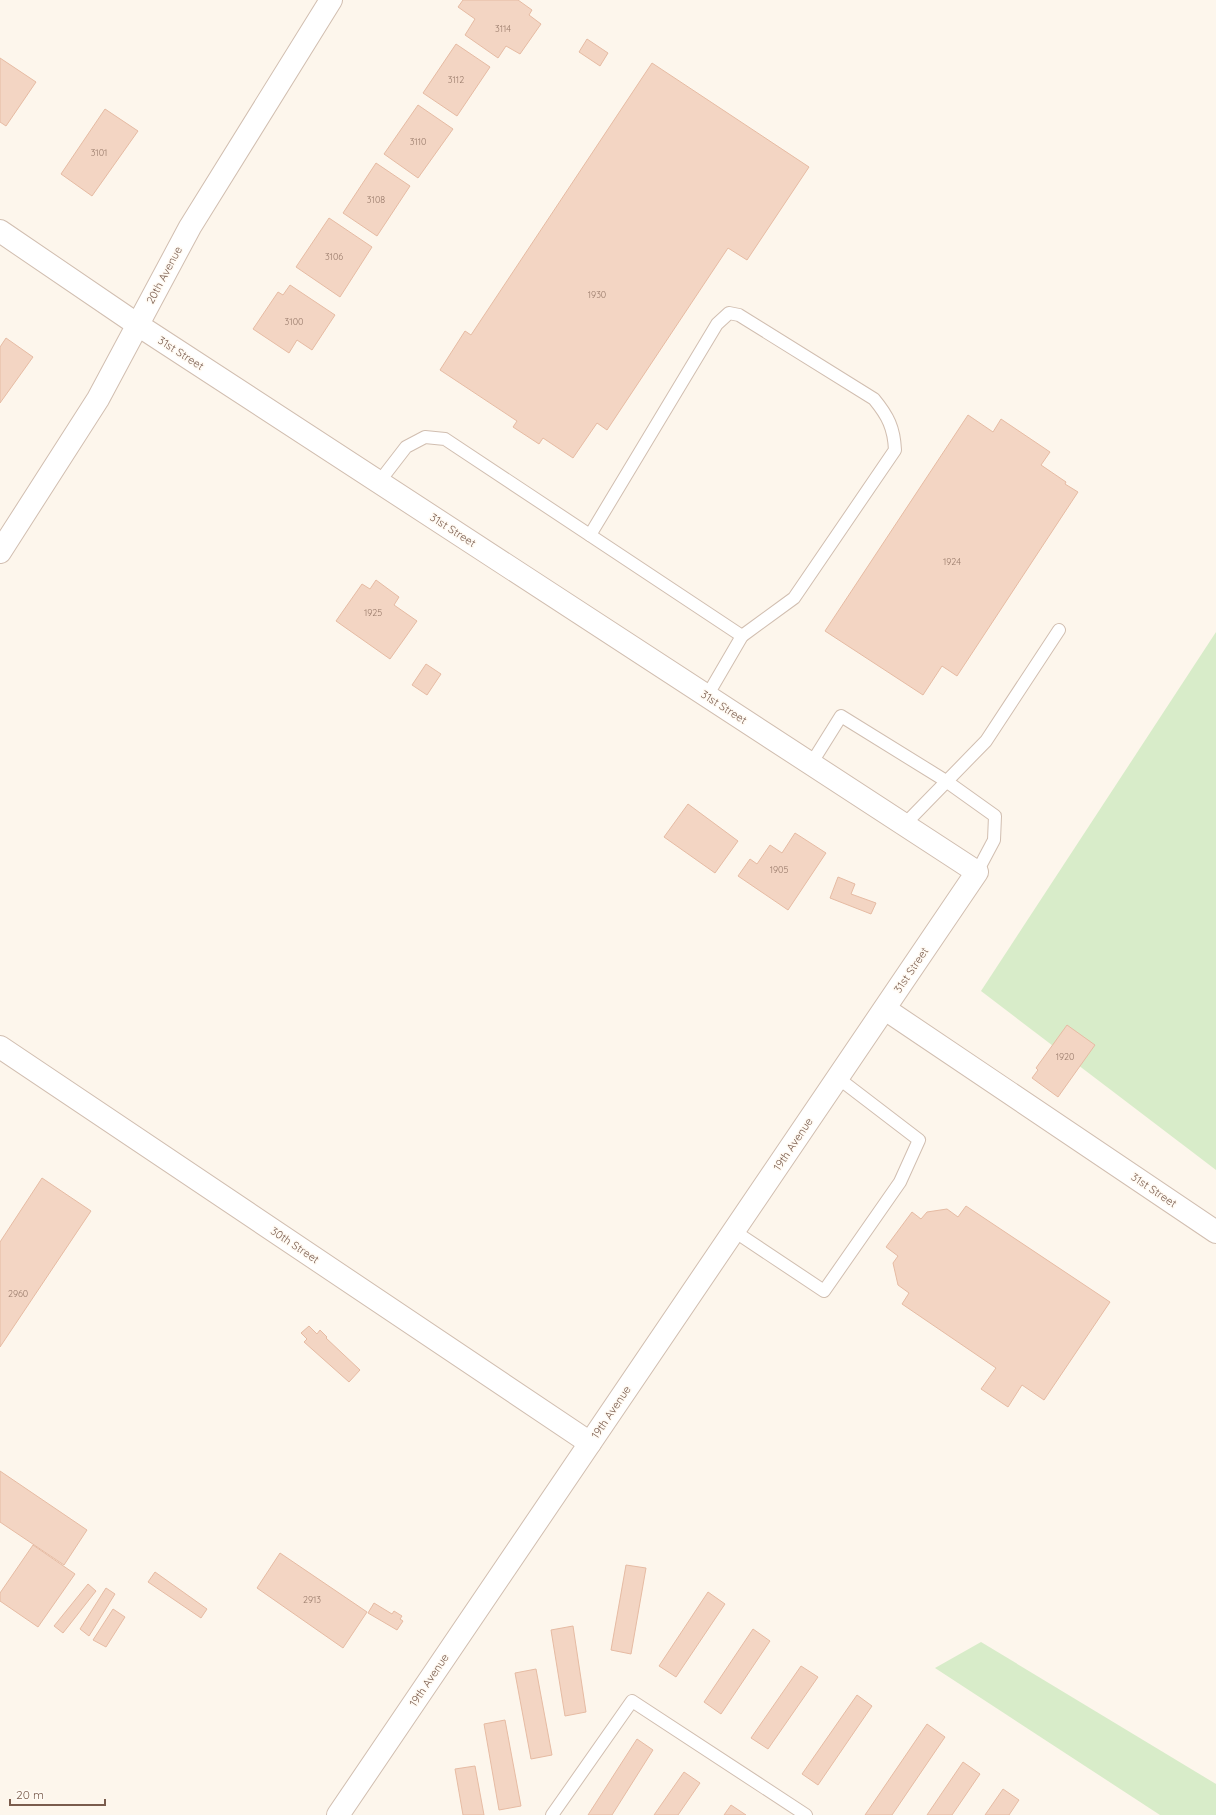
<svg xmlns="http://www.w3.org/2000/svg" width="1216" height="1815" viewBox="0 0 1216 1815" font-family="Quicksand,sans-serif">
<style>
.green{fill:#d8ecc9}
.building{fill:#f3d5c3;stroke:#e6bba3}
.lines{fill:none;stroke-linecap:round;stroke-linejoin:round}
.service-casing{stroke:#d1beb0;stroke-width:14}
.minor-casing{stroke:#d1beb0;stroke-width:24}
.service{stroke:#fff;stroke-width:12}
.minor{stroke:#fff;stroke-width:22}
.labels{text-anchor:middle;stroke-width:3;stroke-linejoin:round;paint-order:stroke}
.number-label{font-size:9px;fill:#987a6a}
.street-label{font-size:11px;fill:#7a5c4d;stroke:#fffaf3}
</style>
<rect width="100%" height="100%" fill="#fdf6ec"/>
<g class="green">
<polygon points="1216,632 1216,1170 981,991"/>
<polygon points="981,1642 1216,1784 1216,1815 1160,1815 935,1668"/>
</g>
<g class="building">
<polygon points="463,0 518,0 532,10 529,15 541,24 520,54 506,46 498,58 465,35 475,19 458,7"/>
<polygon points="587,39 608,53 600,66 579,52"/>
<polygon points="456,44 490,67 457,116 423,93"/>
<polygon points="0,58 36,82 6,126 0,122"/>
<polygon points="652,63 809,167 747,260 728,248 607,430 597,423 573,458 543,438 539,444 513,427 517,421 440,370 465,331 471,335"/>
<polygon points="418,105 453,129 418,178 384,154"/>
<polygon points="105,109 138,131 92,196 61,174"/>
<polygon points="376,163 410,186 377,236 343,213"/>
<polygon points="329,218 372,247 340,297 296,267"/>
<polygon points="290,285 335,315 312,350 297,340 289,353 253,329 278,292 283,295"/>
<polygon points="6,338 33,357 0,403 0,347"/>
<polygon points="968,415 993,432 1001,419 1050,452 1041,465 1066,482 1065,484 1078,492 957,676 942,666 923,695 825,631"/>
<polygon points="376,580 399,597 394,605 417,621 390,659 336,621 362,584 370,589"/>
<polygon points="426,664 441,674 427,695 412,685"/>
<polygon points="688,804 738,841 715,873 664,837"/>
<polygon points="795,833 826,853 788,910 738,876 750,859 757,864 770,845 782,853"/>
<polygon points="838,877 855,884 851,894 876,903 871,914 830,898"/>
<polygon points="1067,1025 1095,1045 1058,1097 1032,1078 1038,1070 1036,1068"/>
<polygon points="42,1178 91,1211 0,1347 0,1242"/>
<polygon points="966,1206 1110,1302 1044,1400 1022,1385 1008,1407 981,1389 996,1368 902,1304 909,1293 898,1285 893,1263 898,1256 886,1247 912,1212 921,1219 927,1212 947,1209 958,1217"/>
<polygon points="309,1326 317,1334 320,1330 327,1337 326,1338 360,1370 349,1382 304,1342 307,1339 301,1333"/>
<polygon points="0,1471 87,1530 64,1565 0,1522"/>
<polygon points="33,1545 75,1574 38,1627 0,1601 0,1593"/>
<polygon points="280,1553 367,1612 343,1648 257,1588"/>
<polygon points="626,1565 646,1568 631,1654 611,1650"/>
<polygon points="155,1572 207,1609 201,1618 148,1582"/>
<polygon points="88,1584 96,1591 63,1633 54,1626"/>
<polygon points="106,1588 115,1594 89,1636 80,1629"/>
<polygon points="708,1592 725,1604 676,1677 659,1666"/>
<polygon points="374,1603 392,1614 394,1611 402,1616 400,1619 403,1621 397,1630 368,1613"/>
<polygon points="113,1609 125,1617 106,1647 93,1640"/>
<polygon points="573,1626 586,1712 565,1716 551,1630"/>
<polygon points="753,1629 770,1641 721,1714 704,1702"/>
<polygon points="801,1666 818,1677 768,1749 751,1738"/>
<polygon points="536,1669 552,1755 531,1759 515,1673"/>
<polygon points="857,1695 872,1706 818,1785 802,1774"/>
<polygon points="505,1720 521,1806 499,1810 484,1724"/>
<polygon points="927,1724 945,1737 892,1815 865,1815"/>
<polygon points="637,1739 653,1750 612,1815 588,1815"/>
<polygon points="963,1762 980,1774 952,1815 927,1815"/>
<polygon points="475,1766 484,1815 463,1815 455,1769"/>
<polygon points="684,1772 700,1783 678,1815 654,1815"/>
<polygon points="1003,1789 1019,1800 1009,1815 985,1815"/>
<polygon points="731,1805 746,1815 724,1815"/>
</g>
<g class="lines">
<defs>
<g id="service">
<polyline points="379,482 406,447 425,437 445,439 742,636 707,696"/>
<path d="M590 535 717 324 729 313 739 315 874 399C888 416 894 428 895 450L794 598 742 636"/>
<polyline points="811,764 841,716 946,781 995,816 994,840 977,872"/>
<polyline points="904,825 986,741 1059,630"/>
<polyline points="734,1231 824,1291 900,1182 919,1140 838,1078"/>
<polyline points="552,1815 632,1701 806,1815"/>
</g>
<g id="minor">
<polyline points="0,231 138,325 977,872 338,1815"/>
<polyline points="0,552 98,399 190,227 331,0"/>
<polyline points="885,1009 1216,1232"/>
<polyline points="0,1047 590,1443"/>
</g>
</defs>
<use href="#service" class="service-casing"/>
<use href="#minor" class="minor-casing"/>
<use href="#service" class="service"/>
<use href="#minor" class="minor"/>
</g>
<g class="labels">
<g class="number-label">
<text x="503" y="32">3114</text>
<text x="456" y="83">3112</text>
<text x="418" y="145">3110</text>
<text x="99" y="156">3101</text>
<text x="376" y="203">3108</text>
<text x="334" y="260">3106</text>
<text x="597" y="298">1930</text>
<text x="294" y="325">3100</text>
<text x="952" y="565">1924</text>
<text x="373" y="616">1925</text>
<text x="779" y="873">1905</text>
<text x="1065" y="1060">1920</text>
<text x="18" y="1297">2960</text>
<text x="312" y="1603">2913</text>
</g>
<g class="street-label">
<text transform="translate(164 275) rotate(-62)" y="4">20th Avenue</text>
<text transform="translate(181 353) rotate(33)" y="4">31st Street</text>
<text transform="translate(453 530) rotate(33)" y="4">31st Street</text>
<text transform="translate(724 707) rotate(33)" y="4">31st Street</text>
<text transform="translate(911 970) rotate(-56)" y="4">31st Street</text>
<text transform="translate(793 1144) rotate(-56)" y="4">19th Avenue</text>
<text transform="translate(1154 1190) rotate(34)" y="4">31st Street</text>
<text transform="translate(295 1245) rotate(34)" y="4">30th Street</text>
<text transform="translate(611 1412) rotate(-56)" y="4">19th Avenue</text>
<text transform="translate(429 1680) rotate(-56)" y="4">19th Avenue</text>
</g>
</g>
<path d="M10 1799v6h95v-6" fill="none" stroke="#7a5c4d" stroke-width="2"/>
<text x="16" y="1799" font-size="12" fill="#7a5c4d" stroke="#fffaf3" stroke-width="3" paint-order="stroke">20 m</text>
</svg>
